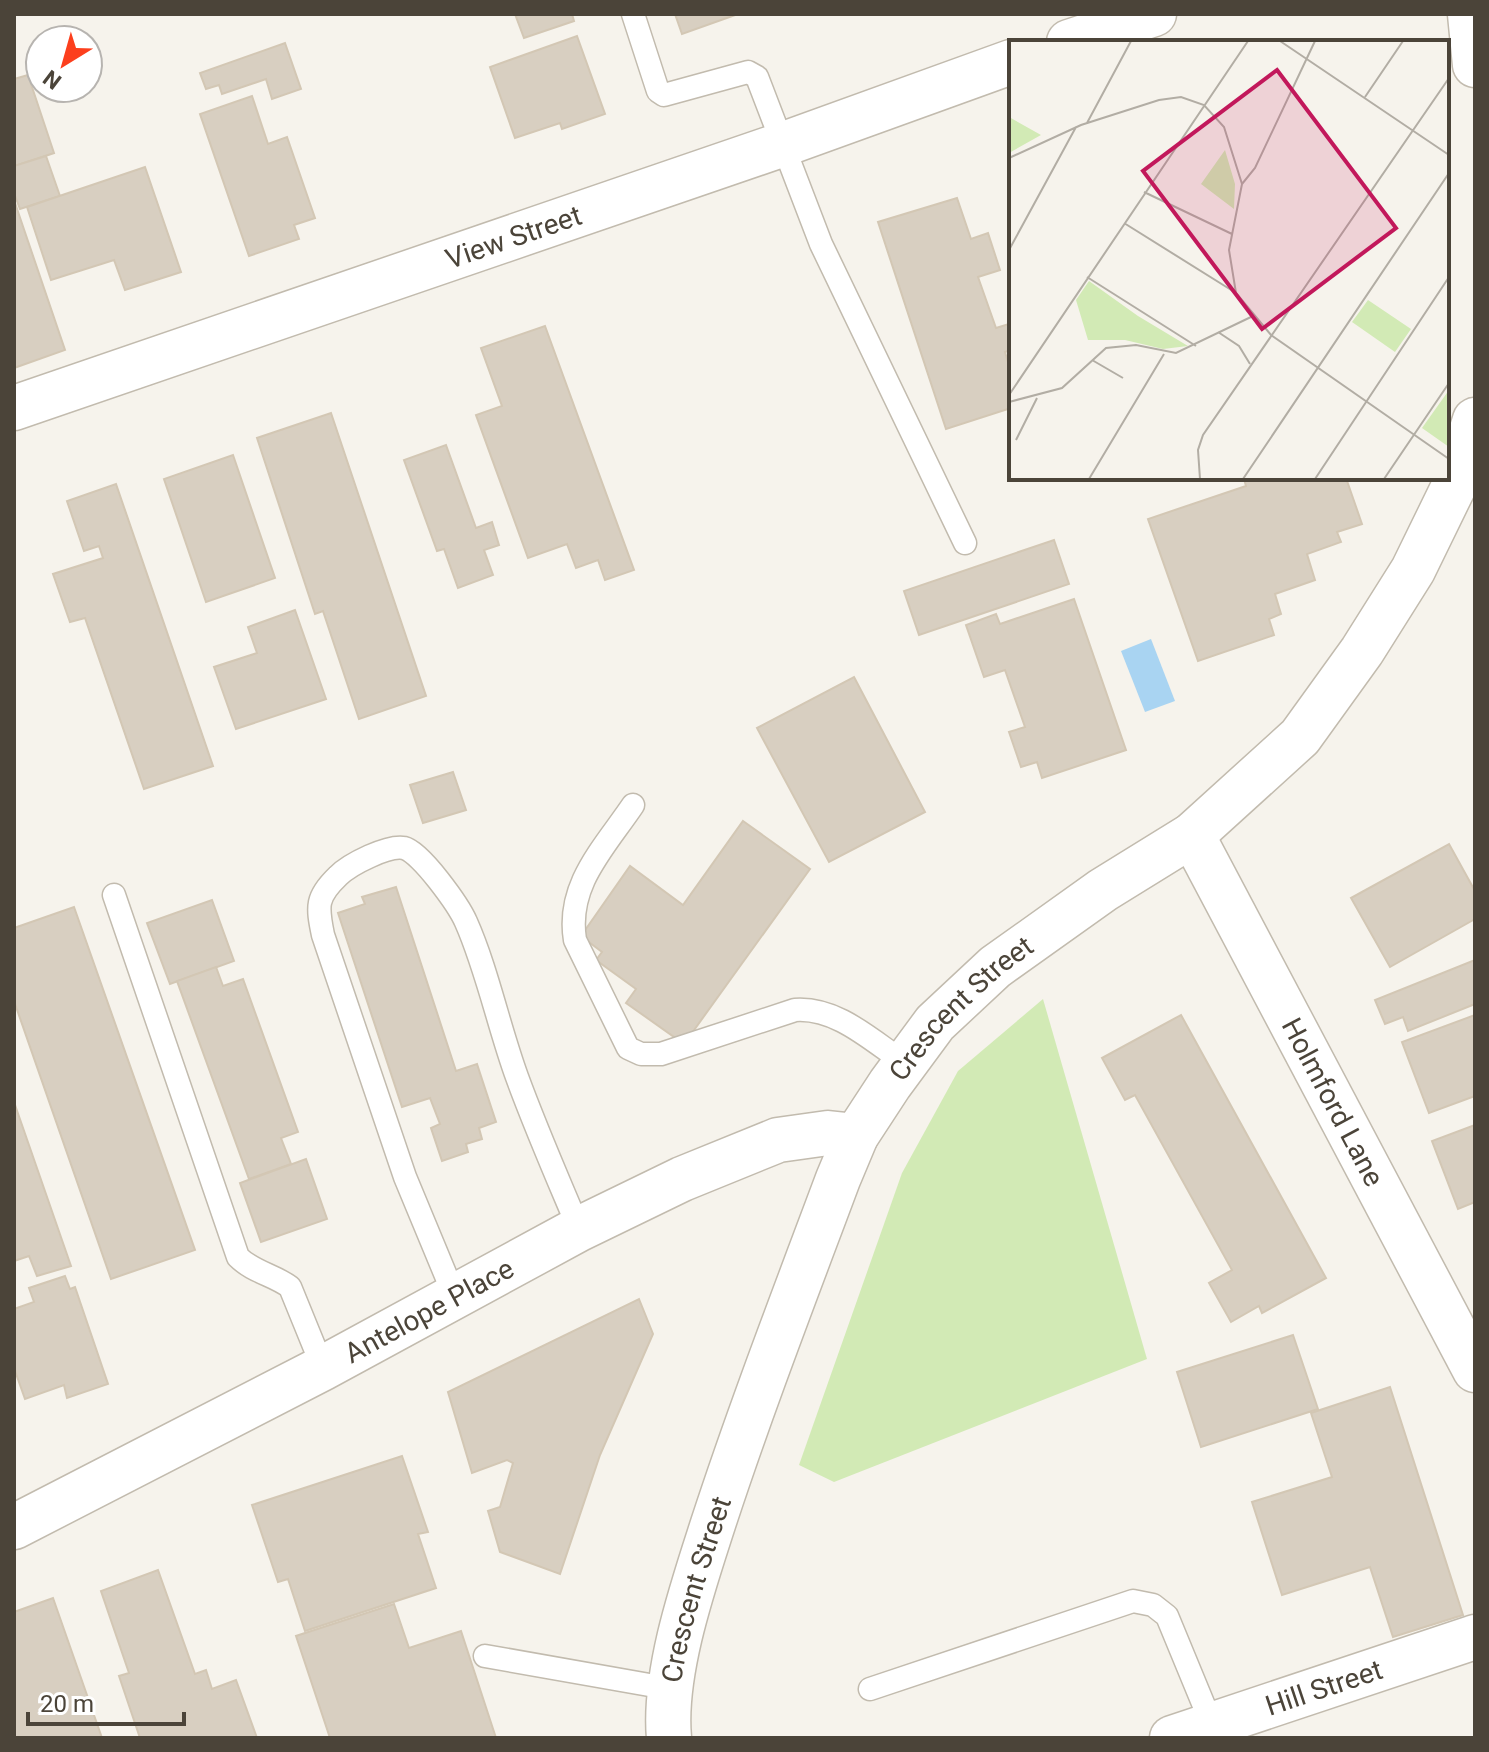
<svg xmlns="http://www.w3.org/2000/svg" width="1489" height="1752" viewBox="0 0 1489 1752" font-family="Roboto,sans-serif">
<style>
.green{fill:#d2eab5}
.water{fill:#a9d4f2}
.building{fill:#d8cfc1;stroke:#d3c7b4;stroke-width:2}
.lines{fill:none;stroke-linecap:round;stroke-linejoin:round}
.service-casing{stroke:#c2bbae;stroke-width:25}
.minor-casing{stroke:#c2bbae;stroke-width:47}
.service{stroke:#fff;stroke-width:22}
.minor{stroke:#fff;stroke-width:44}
.labels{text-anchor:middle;stroke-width:8;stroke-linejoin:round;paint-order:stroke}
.street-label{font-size:28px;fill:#4b4439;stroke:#fff}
.inset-road{fill:none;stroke:#b2ada4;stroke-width:2}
.view{fill:#c2185b;fill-opacity:0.15;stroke:#c2185b;stroke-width:4}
.inset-edge{fill:none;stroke:#4b4439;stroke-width:4}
</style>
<rect width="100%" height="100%" fill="#f6f3ec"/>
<polygon class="green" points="1043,999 1147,1359 834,1482 799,1465 902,1173 958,1071"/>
<polygon class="water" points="1151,639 1175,701 1145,712 1121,651"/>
<g class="building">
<polygon points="515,14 572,14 574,21 524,38"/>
<polygon points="675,14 738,14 682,34"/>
<polygon points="577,36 605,114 562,129 560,123 515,138 490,67"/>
<polygon points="285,43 301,89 272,99 266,79 222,94 219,85 206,89 200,73"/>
<polygon points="28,75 54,153 15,166 14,79"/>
<polygon points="252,96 268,144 287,137 315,218 294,225 299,239 249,256 200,114"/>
<polygon points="46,156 60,196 20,209 14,193 14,166"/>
<polygon points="145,167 181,272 125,290 114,260 51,280 27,207"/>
<polygon points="957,198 971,239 988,233 1000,270 978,277 996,328 1009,324 1011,329 1011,350 1005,352 1008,362 1011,361 1011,408 946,429 878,222"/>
<polygon points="14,200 65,350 14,368"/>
<polygon points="545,326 634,570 605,580 598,560 576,568 567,544 528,558 476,415 502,406 481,348"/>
<polygon points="331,413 426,696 359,719 323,611 315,614 257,438"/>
<polygon points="446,445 476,528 492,522 499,545 484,550 493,575 458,588 444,549 437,551 404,460"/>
<polygon points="233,455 275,578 206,602 164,479"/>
<polygon points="1346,478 1362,524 1337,532 1341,542 1307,554 1315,580 1275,594 1281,614 1269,619 1274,635 1198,661 1148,519 1246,486 1244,479 1246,478"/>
<polygon points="116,484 213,766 144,789 85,618 70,622 53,574 103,558 99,546 84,551 67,501"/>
<polygon points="1054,540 1069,584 919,635 904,591"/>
<polygon points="1074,599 1126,750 1042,778 1037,762 1021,767 1009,732 1025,727 1005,670 984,677 966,625 996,614 1000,624"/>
<polygon points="295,610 326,699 236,729 214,667 257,653 248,627"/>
<polygon points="854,677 925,812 829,862 757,728"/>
<polygon points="453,772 466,810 423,823 410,785"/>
<polygon points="743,821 810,869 684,1044 626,1003 636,989 596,960 602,952 581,936 630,866 683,905"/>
<polygon points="1449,844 1475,891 1475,919 1390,967 1351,898"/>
<polygon points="396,887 456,1071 477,1064 496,1122 479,1128 482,1139 466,1144 468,1152 442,1161 431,1128 440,1124 430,1098 402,1107 338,913 365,904 362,897"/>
<polygon points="212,900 234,961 170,984 147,923"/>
<polygon points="74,907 195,1250 111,1279 14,1001 14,928"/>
<polygon points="1475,960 1475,1004 1408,1031 1403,1017 1385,1024 1375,1000"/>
<polygon points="216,967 223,986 243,979 298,1132 281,1138 291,1164 249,1179 177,981"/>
<polygon points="1181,1015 1326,1278 1262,1313 1259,1306 1231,1322 1209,1283 1232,1270 1135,1095 1125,1100 1102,1058"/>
<polygon points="1475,1015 1475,1096 1429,1113 1402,1042"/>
<polygon points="14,1102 71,1266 37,1276 29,1256 14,1261"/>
<polygon points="1475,1125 1475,1202 1458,1209 1432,1141"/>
<polygon points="306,1159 327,1219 261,1242 240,1183"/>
<polygon points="65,1276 70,1289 75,1287 108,1384 67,1398 64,1385 25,1399 14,1368 14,1309 34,1302 29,1288"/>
<polygon points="639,1299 653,1334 600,1455 560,1574 500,1552 488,1511 500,1507 513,1463 507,1460 472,1473 448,1392"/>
<polygon points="1293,1335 1318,1409 1201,1447 1177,1372"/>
<polygon points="1390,1387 1463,1615 1393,1637 1370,1567 1282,1595 1252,1502 1332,1477 1311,1413"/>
<polygon points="402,1456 428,1532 418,1534 436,1588 305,1631 288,1579 278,1582 252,1505"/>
<polygon points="158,1570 195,1674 206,1670 212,1689 236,1680 257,1738 140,1738 119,1676 129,1673 101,1591"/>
<polygon points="53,1598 102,1738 14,1738 14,1612"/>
<polygon points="394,1604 409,1648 461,1631 496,1738 330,1738 296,1636"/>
</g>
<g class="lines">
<defs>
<g id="service">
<polyline points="633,14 658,91 664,95 748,72 757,77 821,244 965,543"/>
<path d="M633 805C604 848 566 885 575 940L628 1048 641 1054H661L795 1010C837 1007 872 1041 905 1063"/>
<path d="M114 895 238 1257C253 1272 274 1275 290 1287L323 1368"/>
<path d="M454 1295 405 1177 323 935C317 906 316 897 338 876 350 864 388 845 404 848 421 852 459 906 466 922 487 969 499 1028 517 1077 536 1129 558 1179 579 1229"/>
<polyline points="485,1656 672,1689"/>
<polyline points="870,1689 1133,1601 1153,1605 1167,1616 1212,1725"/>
</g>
<g id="minor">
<polyline points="1470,14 1475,65"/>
<polyline points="1069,42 1154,14"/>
<path id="s1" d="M14 408 784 144 1011 62"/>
<path id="s2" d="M1192 835 1475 1370"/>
<path id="s3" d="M14 1527 323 1368 579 1229 682 1179 778 1140 828 1133 856 1136"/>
<path id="s4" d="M669 1738C663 1673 693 1586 713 1524 751 1408 795 1294 838 1179L856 1136 890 1084 935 1023 995 967 1103 890 1192 835 1300 737 1362 651 1413 570 1454 486 1475 420"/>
<path id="s5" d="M1172 1738 1475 1637"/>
</g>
</defs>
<use href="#service" class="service-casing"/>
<use href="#minor" class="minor-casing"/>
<use href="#service" class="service"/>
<use href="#minor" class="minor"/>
</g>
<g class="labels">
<g class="street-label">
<text dy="10" stroke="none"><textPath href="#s1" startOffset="528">View Street</textPath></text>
<text dy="10" stroke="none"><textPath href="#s4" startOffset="800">Crescent Street</textPath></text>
<text dy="10" stroke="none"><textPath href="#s2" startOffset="302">Holmford Lane</textPath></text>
<text dy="10" stroke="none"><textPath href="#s3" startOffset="468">Antelope Place</textPath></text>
<text dy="10" stroke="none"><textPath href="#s4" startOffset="152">Crescent Street</textPath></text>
<text dy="10" stroke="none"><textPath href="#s5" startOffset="160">Hill Street</textPath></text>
</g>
</g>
<g transform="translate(1009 40)">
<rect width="440" height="440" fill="#f6f3ec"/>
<path d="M0 77 32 95 0 113ZM216 110 226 144 225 169 192 144ZM80 241 129 276 179 306 154 309 116 300H79L67 260ZM359 260 402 289 386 312 343 282ZM440 350V407L413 388Z" fill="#d2eab5"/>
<path class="inset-road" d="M271 1 440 115M356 57 394 1M78 83 122 1M0 118 72 85 150 60 172 57 195 65 215 87 233 144 220 210 227 253 262 295 440 419M233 144 246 128 306 1M135 152 223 194M115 183 227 253M0 210 67 87M78 237 187 306M209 292 230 306 241 324M83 320 114 338M0 355 239 1M0 362 53 348 97 308 127 305 167 313 244 276M7 400 28 358M80 439 155 314M191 439 189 410 194 395 440 38M234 439 440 133M306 439 440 237M375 439 440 343"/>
<path class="view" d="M268 30 387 188 253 289 134 131Z"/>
<rect width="440" height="440" class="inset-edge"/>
</g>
<rect width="1489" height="1752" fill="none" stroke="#4b4439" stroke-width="32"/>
<g transform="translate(64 64) rotate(217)"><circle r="38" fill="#ffffff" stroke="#b7b4b0" stroke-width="2"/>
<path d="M0-6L14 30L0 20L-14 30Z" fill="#fc3f1d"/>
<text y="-12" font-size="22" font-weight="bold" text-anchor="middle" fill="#4b4439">N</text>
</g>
<path d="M28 1712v12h156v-12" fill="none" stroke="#4b4439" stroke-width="4"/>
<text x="40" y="1712" font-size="24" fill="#4b4439" stroke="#ffffff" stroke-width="6" paint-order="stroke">20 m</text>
</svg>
